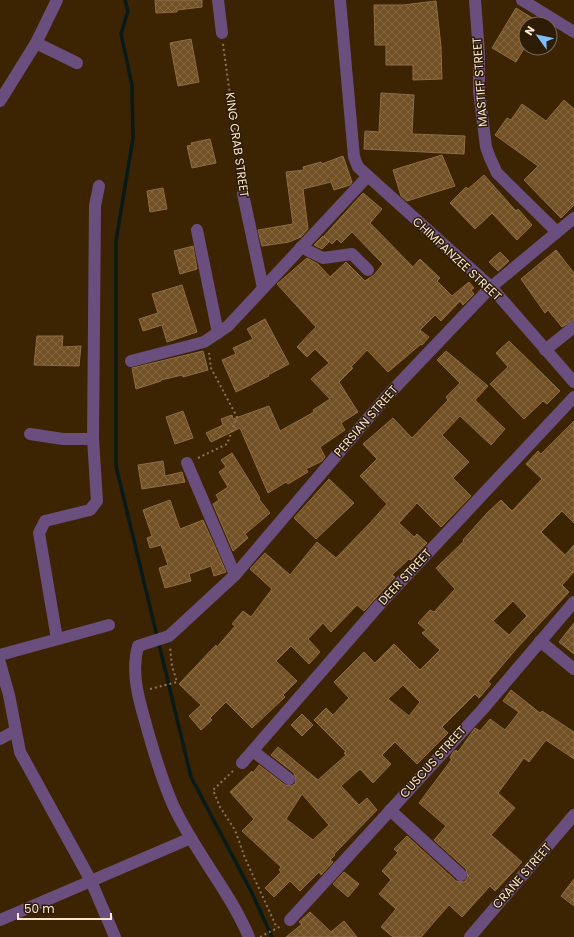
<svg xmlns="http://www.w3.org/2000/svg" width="574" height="937" viewBox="0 0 574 937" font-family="Poppins,sans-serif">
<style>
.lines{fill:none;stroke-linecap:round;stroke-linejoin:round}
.stream{stroke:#081a19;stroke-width:3.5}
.building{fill:url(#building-cross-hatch);stroke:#906c42;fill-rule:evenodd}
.path{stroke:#8b7457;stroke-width:2;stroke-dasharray:2 3;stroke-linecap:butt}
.minor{stroke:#6a4e7e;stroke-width:12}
.labels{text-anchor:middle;stroke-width:3;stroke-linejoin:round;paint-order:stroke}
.street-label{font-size:12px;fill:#fbe6d0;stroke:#2d1c06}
</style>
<defs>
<pattern id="building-cross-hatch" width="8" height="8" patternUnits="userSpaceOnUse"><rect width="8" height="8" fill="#725026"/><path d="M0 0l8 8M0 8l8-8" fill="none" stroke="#876944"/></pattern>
</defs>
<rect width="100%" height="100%" fill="#3c2402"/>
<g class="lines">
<polyline class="stream" points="125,0 128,11 121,34 132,85 133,138 116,241 116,466 191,777 252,893 272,937"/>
</g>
<g class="building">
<polygon points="155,0 202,0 202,7 177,10 177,12 156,13"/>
<polygon points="436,1 441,47 442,79 413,80 413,65 386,65 386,45 375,45 374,5 403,5"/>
<polygon points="516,8 542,24 526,24 526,45 516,62 492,48"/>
<polygon points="191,39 199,82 178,86 170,43"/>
<polygon points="381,93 414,95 412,134 465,136 464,154 364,149 365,131 379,132"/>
<polygon points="564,100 574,109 574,205 561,218 524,180 538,166 495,135 507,118 511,120 522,104 546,121"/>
<polygon points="210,139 216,163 192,168 187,146 192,145 191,143"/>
<polygon points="442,155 455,186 407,201 401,196 393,170"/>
<polygon points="343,156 352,182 350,185 334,190 331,182 303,189 308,229 301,237 289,242 262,246 258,230 293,224 286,172 304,170 303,167 321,162 322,164"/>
<polygon points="484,175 516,211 518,209 532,225 517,240 492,213 475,229 450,203 466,187 468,189"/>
<polygon points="163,188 167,209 150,212 147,191"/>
<polygon points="363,193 382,209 370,223 413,267 420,259 440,278 437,281 452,296 469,282 474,288 471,290 474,294 463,305 460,301 441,321 435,315 420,330 429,337 422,345 421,344 388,372 367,350 351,367 353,368 339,382 358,412 341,423 345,430 320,447 325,457 322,461 306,469 308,472 288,484 286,482 268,493 240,428 211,442 206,433 223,425 221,419 232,415 233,419 269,406 280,431 314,412 313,410 330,399 311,379 329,363 315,349 307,357 297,347 316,327 277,284 307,258 318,264 330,277 346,262 365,281 374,275 383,264 352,232 341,243 337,239 332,244 324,236"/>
<polygon points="323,236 329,242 322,249 314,245"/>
<polygon points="193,246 197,269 180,274 174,251"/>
<polygon points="556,250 574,273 574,320 562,327 548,310 545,313 521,279"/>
<polygon points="500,252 509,261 498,271 489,262"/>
<polygon points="182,285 197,332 167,342 162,325 143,331 139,319 158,313 152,294"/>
<polygon points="265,319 289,364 268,375 269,376 236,392 222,360 236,354 233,348 253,339 247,329"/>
<polygon points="37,336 63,336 62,347 81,346 79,366 34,365"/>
<polygon points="509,341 560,391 547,404 543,401 524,419 490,384 508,367 496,353"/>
<polygon points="203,351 208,370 183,377 182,375 161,380 161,381 136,389 132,368"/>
<polygon points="446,351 488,386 475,400 505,429 491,445 460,416 442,435 469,462 453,478 471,496 441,527 417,503 399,523 414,537 417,534 427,543 411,560 409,559 392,575 395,577 364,611 357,605 331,632 323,623 308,639 320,652 309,664 291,646 276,661 297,681 283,695 285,697 252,728 226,702 210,718 212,720 201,730 189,716 201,705 179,684 216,645 217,647 235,626 232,624 243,611 251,617 272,589 250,569 265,553 290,575 317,542 336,558 370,523 387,504 360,476 377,459 363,444 393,418 412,438 448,400 446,397 460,383 437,360"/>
<polygon points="183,411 193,438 175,444 166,417"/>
<path d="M574 421V523L562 511 541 532 565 555 574 545V572L562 585 569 592 517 648 488 682 491 684 479 698 475 694 442 727 448 733 417 764 395 742 382 755 391 764 373 783 360 769 341 786 359 805 367 798 377 810 334 854 335 855 330 860 333 862 321 875 319 872 300 891 290 881 274 897 265 888 281 872 279 870 281 867 242 831 254 819 230 792 252 771 253 773 259 765 285 785 291 786 295 784 296 780 294 773 271 755 278 747 318 780 346 755 344 753 346 752 314 720 326 708 333 715 349 698 334 682 364 652 375 663 394 644 420 670 440 650 422 633 426 630 418 623 430 610 434 612 455 589 436 568 464 541 463 540 487 513 501 500 512 511 542 479 526 464 538 451 541 454ZM513 601 527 616 509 635 493 621ZM403 685 420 702 409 716 388 699ZM302 794 329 825 313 840 286 819Z"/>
<polygon points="232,453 260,498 259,499 270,513 245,534 248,538 233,551 213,504 219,500 216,495 228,487 219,472 226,467 221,460"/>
<polygon points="163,461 165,476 182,472 185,482 142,489 138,465"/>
<polygon points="329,479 354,503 316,539 294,518"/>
<polygon points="170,500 180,529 203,520 226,572 214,576 211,566 189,574 191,581 165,588 159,568 168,565 161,545 150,548 147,538 152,536 143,510"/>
<polygon points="574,623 574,654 559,642"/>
<polygon points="511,690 540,713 542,711 574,732 574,759 546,740 529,762 524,758 498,793 515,808 491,835 522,862 495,891 490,886 462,917 449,905 421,937 393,937 381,927 396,909 379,894 391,880 382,871 398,853 394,849 407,836 456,881 464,882 468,877 466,869 434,840 446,826 419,803 452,759 450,758 453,752 456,750 458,752 475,728 480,731 490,719 505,730 519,712 503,701"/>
<polygon points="302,714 313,725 302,736 291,725"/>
<polygon points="344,872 359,884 348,897 333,884"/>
<polygon points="574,879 574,906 561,896"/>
<polygon points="310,912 331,932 344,921 357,937 286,937 302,924 299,922"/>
</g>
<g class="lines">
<g class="path">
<polyline points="223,44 242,183"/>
<polyline points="198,458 227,444 237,417 211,368 209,353"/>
<polyline points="150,689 177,682 172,666 170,647"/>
<polyline points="233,771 213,790 220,807 235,830 245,858 277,928"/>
<polyline points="260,937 281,926"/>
</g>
<g class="minor">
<polyline points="218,0 222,33"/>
<polyline points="340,0 354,157 358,167 491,287 574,382"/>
<polyline points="475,0 479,53 479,91 486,147 490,158 497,173 557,232"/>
<polyline points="522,0 574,32"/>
<polyline points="36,43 77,63"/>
<polyline points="0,101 36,43 57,0"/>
<polyline points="243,194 263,288"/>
<polyline points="197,230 218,333"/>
<polyline points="301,247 323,258 352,254 368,270"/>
<polyline points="545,350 574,327"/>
<polyline points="131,361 204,342 228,326 367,177"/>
<polyline points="30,434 63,439 93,439"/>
<polyline points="187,463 235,575"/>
<polyline points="57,639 39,533 45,521 90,510 97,501 93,439 95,206 99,186"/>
<polyline points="540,641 574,669"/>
<polyline points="0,655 109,625"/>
<polyline points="0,663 9,695 20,752 91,881 115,937"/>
<polyline points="0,739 15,731"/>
<polyline points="253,751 289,779"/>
<polyline points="242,763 381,603 574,397"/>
<polyline points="390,810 461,875"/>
<polyline points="0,920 191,838"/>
<polyline points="290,920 482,710 574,602"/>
<path d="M249 937C229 890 194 851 173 805 161 778 153 750 145 721 138 697 131 671 138 646L169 636 235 575 387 396 491 287 574 218"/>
<polyline points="470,937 574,815"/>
</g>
</g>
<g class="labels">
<g class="street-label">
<text transform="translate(480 82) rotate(-94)" y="4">MASTIFF STREET</text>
<text transform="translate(237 145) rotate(82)" y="4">KING CRAB STREET</text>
<text transform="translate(457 259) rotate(43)" y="4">CHIMPANZEE STREET</text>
<text transform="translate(366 421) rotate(-49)" y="4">PERSIAN STREET</text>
<text transform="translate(405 577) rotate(-47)" y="4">DEER STREET</text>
<text transform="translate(433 762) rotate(-48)" y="4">CUSCUS STREET</text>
<text transform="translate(522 876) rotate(-49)" y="4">CRANE STREET</text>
</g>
</g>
<g transform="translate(538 36) rotate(303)"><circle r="19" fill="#2d1c06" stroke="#7f6d57"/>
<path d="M0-3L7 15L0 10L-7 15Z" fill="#81bdfa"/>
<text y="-6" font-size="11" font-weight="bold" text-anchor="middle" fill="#fbe6d0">N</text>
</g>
<path d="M18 913v6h93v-6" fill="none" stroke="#fbe6d0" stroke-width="2"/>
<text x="24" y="913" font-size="12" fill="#fbe6d0" stroke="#2d1c06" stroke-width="3" paint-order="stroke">50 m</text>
</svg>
